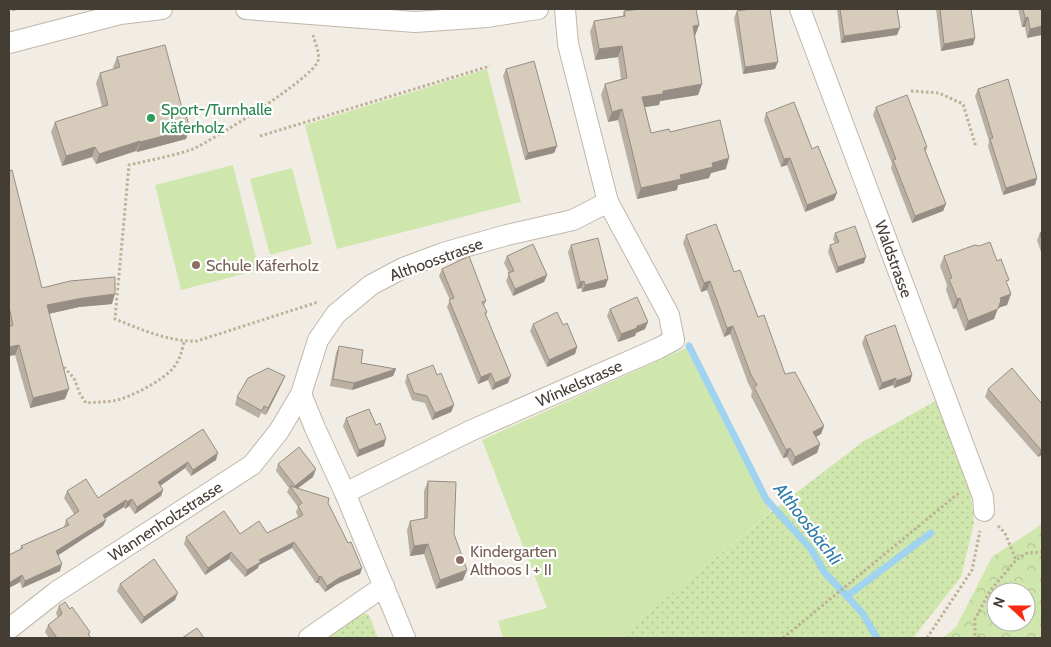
<svg xmlns="http://www.w3.org/2000/svg" width="1051" height="647" viewBox="0 0 1051 647" font-family="Cabin,sans-serif">
<style>
.green{fill:#cfe7ac}
.forest{fill:url(#forest-crowns);fill-rule:evenodd}
.garden{fill:url(#garden-dots)}
.lines{fill:none;stroke-linecap:round;stroke-linejoin:round}
.stream{stroke:#9fd3f0;stroke-width:7}
.street-casing{stroke:#c1b7aa;stroke-width:22}
.path{stroke:#bfb098;stroke-width:3;stroke-dasharray:2.5 2.5;stroke-linecap:butt}
.street{stroke:#fff;stroke-width:20}
.wall{fill:#b9afa2}
.shaded-wall{fill:#968e84}
.building{fill:#d7cbbc;stroke:#968e84}
.leisure-dot{fill:#2e9e5b;stroke:#fff;stroke-width:2}
.education-dot{fill:#8d6e63;stroke:#fff;stroke-width:2}
.labels{text-anchor:middle;stroke-width:4.5;stroke-linejoin:round;paint-order:stroke}
.leisure-label{font-size:16px;fill:#27864d;stroke:#fff;text-anchor:start}
.street-label{font-size:16px;fill:#443d34;stroke:#fff}
.education-label{font-size:16px;fill:#785e54;stroke:#fff;text-anchor:start}
.water-label{font-size:18px;font-style:italic;fill:#2c7aa8;stroke:#fff}
</style>
<defs>
<pattern id="forest-crowns" width="20" height="18" patternUnits="userSpaceOnUse" patternTransform="scale(1.25)"><rect width="20" height="18" fill="#cfe7ac"/><path d="M2 6a3 3 0 1 1 6 0M12 15a3 3 0 1 1 6 0" fill="none" stroke="#b3c795"/></pattern>
<pattern id="garden-dots" width="8" height="8" patternUnits="userSpaceOnUse" patternTransform="scale(1.25)"><rect width="8" height="8" fill="#cfe7ac"/><path d="M2 2h.1M6 6h.1" fill="none" stroke="#b3c795" stroke-width="1.8" stroke-linecap="round"/></pattern>
</defs>
<rect width="100%" height="100%" fill="#f2ede4"/>
<g class="green">
<polygon points="487,69 521,202 337,249 305,125"/>
<polygon points="233,165 259,270 181,290 155,185"/>
<polygon points="292,168 312,244 270,255 250,179"/>
<polygon points="686,348 771,512 617,638 503,638 498,621 547,608 482,440"/>
</g>
<path class="forest" d="M1042 524V638H943L956 627 992 557ZM996 592H1026V622H996Z"/>
<g class="garden">
<polygon points="939,399 969,478 974,523 961,577 913,638 617,638 775,509 864,441"/>
<polygon points="361,612 369,615 378,638 324,638"/>
</g>
<g class="lines">
<g class="stream">
<polyline points="689,346 766,499 811,549 825,573 847,596 931,533"/>
<polyline points="847,596 863,614 877,638"/>
</g>
<defs>
<g id="street">
<polyline points="246,9 415,22 487,17 538,9"/>
<polyline points="800,9 983,497 984,511"/>
<polyline points="9,43 120,14 162,9"/>
<polyline points="301,394 315,428 345,493 405,638"/>
<polyline points="345,493 470,431 659,348 674,340 669,315 608,202"/>
<polyline points="9,629 56,592 252,465 279,431 301,394 318,340 336,314 371,285 403,268 443,253 507,235 573,220 608,202 568,44 565,9"/>
<polyline points="309,638 384,586"/>
</g>
</defs>
<use href="#street" class="street-casing"/>
<g class="path">
<path d="M313 35C315 43 320 53 318 61 312 79 213 140 193 149 173 156 150 160 129 165L115 319C140 329 169 342 197 341L318 302"/>
<polyline points="911,91 939,93 963,104 976,147"/>
<polyline points="260,136 490,66"/>
<path d="M64 367 74 378 80 394 86 403C95 402 104 402 113 401 130 398 164 380 174 367 180 359 182 351 184 342"/>
<polyline points="998,526 1005,533 1016,560"/>
<polyline points="783,638 960,492"/>
<polyline points="927,638 972,570 980,531"/>
<polyline points="980,638 975,634 975,619 990,591 1016,560 1027,553 1042,552"/>
</g>
<use href="#street" class="street"/>
</g>
<g class="wall">
<polygon points="837,9 897,9 897,35 841,43"/>
<polygon points="936,9 971,9 975,38 973,45 941,51"/>
<polygon points="1018,9 1042,9 1027,38 1025,27 1022,27"/>
<polygon points="624,11 699,25 695,35 702,84 698,95 660,101 659,105 645,107 651,133 670,132 726,169 711,173 709,178 678,185 677,190 637,199 618,120 608,122 601,95 605,84 621,79 618,57 595,60 590,32 594,21 622,17"/>
<polygon points="737,11 775,69 743,74 734,18"/>
<polygon points="117,57 186,139 137,152 136,151 96,164 92,157 62,166 51,132 55,122 102,107 96,83 100,73 114,69 113,67"/>
<polygon points="506,69 557,146 554,153 525,160 503,76"/>
<polygon points="978,89 1037,178 1035,185 1003,195 988,146 989,141 975,96"/>
<polygon points="876,107 927,147 926,152 946,204 943,211 912,223 891,168 892,164 873,115"/>
<polygon points="766,113 834,200 805,212 787,165 781,167 764,120"/>
<polygon points="9,171 42,288 112,304 79,307 49,314 65,399 30,408 15,355 9,356"/>
<polygon points="1042,232 1042,255 1037,240 1040,233"/>
<polygon points="835,233 864,263 836,273 828,252 830,245 835,244 833,239"/>
<polygon points="686,235 734,272 758,317 785,374 824,426 821,434 816,437 820,444 817,453 792,466 787,457 783,458 751,396 752,391 748,383 730,334 724,337 707,290 701,292 683,243"/>
<polygon points="571,245 608,279 605,287 582,292 581,288 577,289 568,252"/>
<polygon points="507,256 547,275 544,282 513,296 506,281 509,273 504,263"/>
<polygon points="944,256 1007,285 1011,294 1007,305 998,308 994,319 965,331 956,308 953,309 946,290 947,285 940,266"/>
<polygon points="442,269 486,301 484,306 487,312 486,315 508,383 492,390 488,380 478,384 447,307 450,300 439,276"/>
<polygon points="610,309 645,329 636,333 635,336 618,342 607,316"/>
<polygon points="533,324 563,325 577,347 575,354 547,367 530,331"/>
<polygon points="865,336 912,375 910,382 894,388 893,385 879,390 862,343"/>
<polygon points="339,346 361,363 396,369 393,376 352,390 330,386 336,353"/>
<polygon points="407,375 437,375 454,405 451,412 432,420 425,403 412,400 405,382"/>
<polygon points="285,376 282,383 266,415 261,413 259,418 235,405 237,397"/>
<polygon points="988,389 1042,404 1042,455 1038,457 985,397"/>
<polygon points="346,418 384,446 357,457 343,426"/>
<polygon points="203,429 216,460 191,476 185,468 160,486 163,490 161,496 135,514 129,506 125,509 124,507 105,519 106,520 103,526 58,555 60,571 22,588 20,582 9,588 9,555 20,549 21,546 64,527 66,520 74,514 64,498 67,491 98,498"/>
<polygon points="278,464 313,477 298,488 328,503 348,543 362,568 360,574 337,584 325,592 318,583 316,583 292,548 259,565 258,568 245,577 229,559 205,575 184,544 186,537 267,533 298,517 296,512 298,507 287,492 289,488 276,471"/>
<polygon points="428,481 454,534 463,580 436,589 424,554 410,556 407,530 410,521 424,519 424,491"/>
<polygon points="120,584 175,600 141,624 117,591"/>
<polygon points="59,606 70,609 90,632 89,636 91,638 49,638 45,632 48,625 58,618 56,613"/>
</g>
<g class="shaded-wall">
<polygon points="13,9 22,9 12,11"/>
<polygon points="1028,17 1025,27 1022,27 1025,18"/>
<polygon points="699,25 695,36 693,26"/>
<polygon points="1042,26 1042,35 1027,38 1030,29"/>
<polygon points="900,28 897,35 841,43 844,36"/>
<polygon points="975,38 973,45 941,51 944,44"/>
<polygon points="622,46 618,57 595,60 599,49"/>
<polygon points="778,62 775,69 743,74 745,67"/>
<polygon points="702,84 698,95 660,101 659,105 638,108 642,97 663,91"/>
<polygon points="622,109 618,120 608,122 612,112"/>
<polygon points="190,129 186,139 137,152 140,142"/>
<polygon points="140,141 136,151 96,164 99,154"/>
<polygon points="557,146 554,153 525,160 528,153"/>
<polygon points="95,147 92,157 62,166 66,156"/>
<polygon points="729,158 726,169 711,173 709,178 678,185 677,190 637,199 641,188 712,163"/>
<polygon points="790,158 787,165 781,167 784,159"/>
<polygon points="1037,178 1035,185 1003,195 1006,188"/>
<polygon points="837,193 834,200 805,212 807,205"/>
<polygon points="946,204 943,211 912,223 915,216"/>
<polygon points="866,257 864,263 836,273 838,267"/>
<polygon points="547,275 544,282 513,296 515,289"/>
<polygon points="608,279 605,287 582,292 585,285"/>
<polygon points="584,281 581,288 577,289 580,282"/>
<polygon points="710,281 707,290 701,292 704,283"/>
<polygon points="115,294 112,304 79,307 43,315 47,305 83,298"/>
<polygon points="1011,294 1007,305 998,308 994,319 965,331 968,321 1000,298"/>
<polygon points="960,298 956,308 953,309 957,299"/>
<polygon points="648,322 645,329 636,333 635,336 618,342 621,334"/>
<polygon points="733,326 730,334 724,337 727,328"/>
<polygon points="19,345 15,355 9,356 9,347"/>
<polygon points="577,347 575,354 547,367 549,360"/>
<polygon points="396,369 393,376 352,390 354,383"/>
<polygon points="491,373 488,380 478,384 481,377"/>
<polygon points="912,375 910,382 894,388 896,381"/>
<polygon points="285,376 282,383 266,415 268,408"/>
<polygon points="511,376 508,383 492,390 495,383"/>
<polygon points="896,378 893,385 879,390 882,383"/>
<polygon points="69,389 65,399 30,408 33,398"/>
<polygon points="454,405 451,412 432,420 435,413"/>
<polygon points="824,426 821,434 810,440 813,432"/>
<polygon points="386,439 384,446 357,457 359,450"/>
<polygon points="820,444 817,453 792,466 795,457"/>
<polygon points="790,448 787,457 783,458 786,450"/>
<polygon points="1042,449 1042,454 1038,457 1041,450"/>
<polygon points="218,453 216,460 191,476 193,470"/>
<polygon points="188,462 185,468 156,489 158,482"/>
<polygon points="316,469 313,477 294,491 293,490 295,486"/>
<polygon points="163,490 161,496 135,514 137,507"/>
<polygon points="132,499 129,506 125,509 127,502"/>
<polygon points="126,500 124,507 100,521 103,515"/>
<polygon points="106,520 103,526 54,558 56,551"/>
<polygon points="294,542 292,548 259,565 258,568 245,577 247,570 259,560"/>
<polygon points="428,544 424,554 410,556 414,546"/>
<polygon points="231,552 229,559 205,575 208,568"/>
<polygon points="62,564 60,571 22,588 25,581"/>
<polygon points="362,568 360,574 337,584 325,592 327,586 339,578"/>
<polygon points="467,570 463,580 436,589 440,580"/>
<polygon points="22,575 20,582 9,588 9,583"/>
<polygon points="321,576 318,583 316,583 319,577"/>
<polygon points="178,593 175,600 141,624 144,617"/>
</g>
<g class="building">
<polygon points="641,9 696,9 699,25 693,26 702,84 663,91 663,94 642,97 651,133 669,129 670,132 720,120 729,158 712,163 713,167 680,175 681,179 641,188 622,109 612,112 605,84 627,78 622,46 599,49 594,21 625,16 624,11"/>
<polygon points="751,9 770,9 778,62 745,67 737,11"/>
<polygon points="840,9 897,9 900,28 844,36"/>
<polygon points="940,9 971,9 975,38 944,44"/>
<polygon points="1023,9 1042,9 1042,26 1030,29 1028,17 1025,18"/>
<polygon points="165,45 182,108 184,108 190,129 140,142 140,141 99,154 95,147 66,156 55,122 108,105 100,73 120,67 117,57"/>
<polygon points="534,61 557,146 528,153 506,69"/>
<polygon points="1008,79 1037,178 1006,188 990,139 993,138 978,89"/>
<polygon points="907,95 927,147 924,148 946,204 915,216 893,160 896,159 876,107"/>
<polygon points="794,102 812,149 818,146 837,193 807,205 790,158 784,159 766,113"/>
<polygon points="12,170 42,288 70,281 115,277 115,294 83,298 47,305 69,389 33,398 19,345 9,347 9,327 13,325 9,307 9,171"/>
<polygon points="716,224 734,272 740,270 758,317 764,315 785,374 795,372 824,426 813,432 820,444 795,457 790,448 786,450 754,387 757,385 751,375 733,326 727,328 710,281 704,283 686,235"/>
<polygon points="855,226 866,257 838,267 830,245 839,242 835,233"/>
<polygon points="1042,232 1042,240 1040,233"/>
<polygon points="598,238 608,279 585,285 584,281 580,282 571,245"/>
<polygon points="990,242 997,261 1001,259 1009,280 1006,281 1011,294 1000,298 1001,300 998,309 968,321 960,298 957,299 949,279 952,278 944,256 975,245 979,246"/>
<polygon points="533,244 547,275 515,289 508,273 514,271 507,256"/>
<polygon points="469,256 486,301 482,302 487,312 485,313 511,376 495,383 491,373 481,377 449,300 454,298 442,269"/>
<polygon points="637,297 648,322 637,326 637,328 621,334 610,309"/>
<polygon points="557,312 563,325 567,323 577,347 549,360 533,324"/>
<polygon points="895,325 912,375 896,381 896,378 882,383 865,336"/>
<polygon points="339,346 363,350 361,363 396,369 354,383 333,379"/>
<polygon points="433,365 437,375 441,373 454,405 435,413 427,396 414,393 407,375"/>
<polygon points="268,368 285,376 268,408 264,406 262,411 237,397 248,378"/>
<polygon points="1012,368 1042,404 1042,449 1041,450 988,389"/>
<polygon points="369,409 376,425 380,423 386,439 359,450 346,418"/>
<polygon points="203,429 218,453 193,470 188,462 158,482 163,490 137,507 132,499 127,502 126,500 103,515 106,520 56,551 62,564 25,581 22,575 9,583 9,555 23,548 21,546 69,525 66,520 79,511 67,491 86,479 98,498"/>
<polygon points="299,447 316,469 295,486 278,464"/>
<polygon points="428,481 456,482 454,534 467,570 440,580 428,544 414,546 410,521 427,518"/>
<polygon points="290,486 329,498 328,503 348,543 351,542 362,568 339,578 327,586 321,576 319,577 294,542 259,560 261,562 247,570 231,552 208,568 186,537 224,511 240,534 259,521 267,533 303,515 298,506 302,503"/>
<polygon points="154,559 178,593 144,617 120,584"/>
<polygon points="65,602 70,609 72,607 90,632 88,634 91,638 57,638 48,625 62,614 59,606"/>
<polygon points="197,628 204,638 182,638"/>
</g>
<circle class="leisure-dot" cx="151" cy="118" r="5"/>
<g class="education-dot">
<circle cx="196" cy="265" r="5"/>
<circle cx="460" cy="560" r="5"/>
</g>
<g class="labels">
<g class="leisure-label">
<text x="161" y="115">Sport-/Turnhalle<tspan x="161" dy="18">Käferholz</tspan></text>
</g>
<g class="street-label">
<text transform="translate(436 259) rotate(-20)" y="6">Althoosstrasse</text>
<text transform="translate(894 259) rotate(70)" y="6">Waldstrasse</text>
<text transform="translate(579 383) rotate(-24)" y="6">Winkelstrasse</text>
<text transform="translate(165 521) rotate(-33)" y="6">Wannenholzstrasse</text>
</g>
<g class="education-label">
<text x="206" y="271">Schule Käferholz</text>
<text x="470" y="557">Kindergarten<tspan x="470" dy="18">Althoos I + II</tspan></text>
</g>
<g class="water-label">
<text transform="translate(808 524) rotate(52)" y="6">Althoosbächli</text>
</g>
</g>
<rect width="1051" height="647" fill="none" stroke="#443d34" stroke-width="20"/>
<g transform="translate(1011 607) rotate(291)"><circle r="24" fill="#ffffff" stroke="#b4b1ae"/>
<path d="M0-4L9 19L0 12L-9 19Z" fill="#fb2a12"/>
<text y="-8" font-size="14" font-weight="bold" text-anchor="middle" fill="#443d34">N</text>
</g>
</svg>
